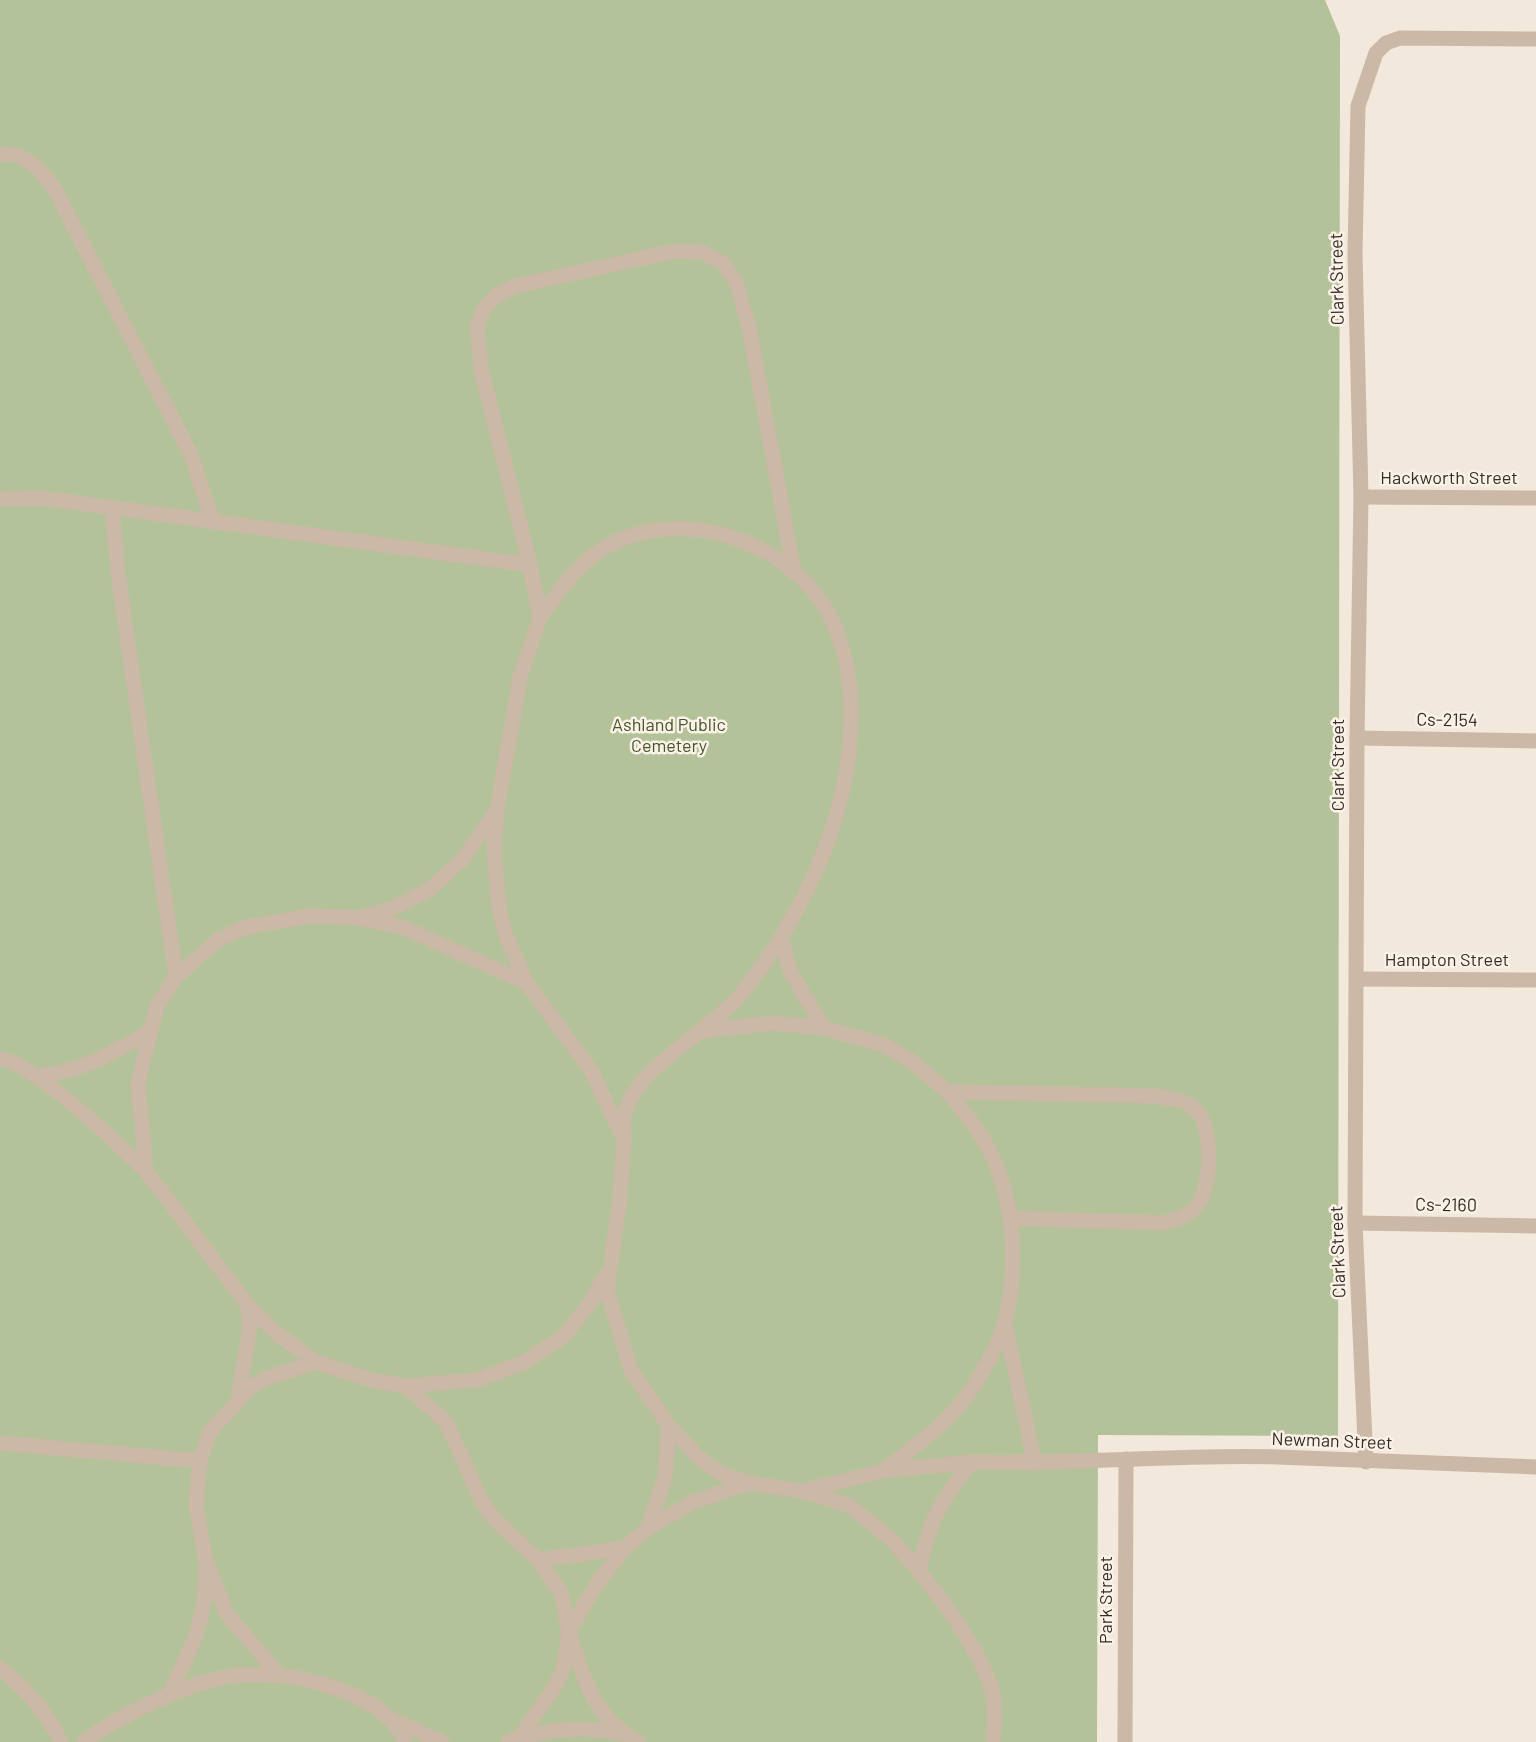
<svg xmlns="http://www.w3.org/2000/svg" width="1536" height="1742" viewBox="0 0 1536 1742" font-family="Barlow,sans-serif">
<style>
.green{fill:#b4c29a}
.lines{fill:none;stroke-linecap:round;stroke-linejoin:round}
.minor{stroke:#cbb8a6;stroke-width:15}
.labels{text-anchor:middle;stroke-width:5;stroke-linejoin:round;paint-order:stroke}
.street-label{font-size:18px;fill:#372d27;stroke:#faf2e7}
.park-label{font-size:18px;fill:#45562a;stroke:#faf2e7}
</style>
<rect width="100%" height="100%" fill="#f2e8db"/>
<polygon class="green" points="0,0 1325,0 1340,36 1338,1436 1098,1435 1097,1742 0,1742"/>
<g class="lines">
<g class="minor">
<path d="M0 154C25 152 40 169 54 188L191 455 213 522"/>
<polyline points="1361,497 1536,498"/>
<polyline points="0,499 42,498 530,565"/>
<polyline points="112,507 118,573 176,977 157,1006 138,1082 146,1171 247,1304 250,1326 238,1401"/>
<path d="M540 618C561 587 582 557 617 541 698 506 806 549 837 632 860 692 852 766 833 826 814 885 780 946 741 994 710 1032 633 1068 624 1117 622 1123 624 1131 624 1137"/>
<polyline points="1357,738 1536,741"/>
<path d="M497 810 494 850 499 908 506 936 527 983 592 1072 624 1140 620 1198 607 1291 631 1370 669 1426 665 1477 648 1528 625 1548 596 1585 569 1631C583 1676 593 1719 639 1742"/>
<polyline points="362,919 402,927 527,983"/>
<polyline points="781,936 790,971 824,1028"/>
<polyline points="176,977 219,939 247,927 310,916 360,918 391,909 429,890 463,859 497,810 520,677 540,618 530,565 481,369 477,328 483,310 496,296 515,286 675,251 701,252 723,263 736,282 749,327 794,572"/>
<polyline points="1357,979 1536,980"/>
<path d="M703 1031 771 1023 824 1028 884 1045 911 1061 948 1092 1157 1096C1170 1098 1186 1100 1196 1110 1214 1129 1212 1187 1196 1207 1187 1217 1175 1220 1163 1223L1011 1218"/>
<path d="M0 1059C33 1062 119 1145 146 1171"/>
<path d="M35 1076C78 1074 112 1053 149 1032"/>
<polyline points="1355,1223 1536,1226"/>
<polyline points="247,1304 275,1332 316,1362"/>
<polyline points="1005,1324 1035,1464"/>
<polyline points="406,1386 477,1380 523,1363 564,1336 592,1300 606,1275"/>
<polyline points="669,1426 699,1458 720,1473 749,1483 802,1491 883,1471 971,1462"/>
<polyline points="0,1443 200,1461"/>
<polyline points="1366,1462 1355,1223 1357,738 1361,497 1355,254 1358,106 1376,53 1386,43 1400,38 1536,39"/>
<path d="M883 1471C914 1447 952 1421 973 1387 983 1371 1001 1340 1005 1322 1018 1271 1015 1204 992 1156 981 1132 964 1112 948 1092"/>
<polyline points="803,1491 850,1506 892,1540 919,1571"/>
<polyline points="648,1528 693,1502 749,1483"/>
<path d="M0 1668C27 1690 46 1711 61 1742"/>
<path d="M169 1694C190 1652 208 1619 205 1570"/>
<polyline points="393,1720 442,1742"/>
<path d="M520 1737C559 1729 584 1726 623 1734"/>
<path d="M84 1742C120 1715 188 1682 232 1676 248 1674 264 1675 279 1675"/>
<path d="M405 1742C388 1698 320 1681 279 1675L227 1614 205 1558 196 1503 200 1461 210 1432 251 1387 267 1378 316 1362 371 1380 406 1386 446 1422 482 1502 494 1519 538 1560 625 1548"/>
<polyline points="508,1742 520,1737 555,1686 564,1667 569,1631 561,1592 538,1560"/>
<path d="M993 1742C994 1722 997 1700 989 1681 974 1643 945 1603 919 1571 930 1518 939 1504 971 1462 1073 1465 1175 1454 1277 1457 1363 1460 1449 1464 1536 1467"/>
<polyline points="1125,1742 1126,1459"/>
</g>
</g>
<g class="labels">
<g class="street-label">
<text transform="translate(1337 279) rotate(-91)" y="6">Clark Street</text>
<text x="1449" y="484">Hackworth Street</text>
<text transform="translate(1447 720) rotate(1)" y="6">Cs-2154</text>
<text transform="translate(1338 765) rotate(-90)" y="6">Clark Street</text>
<text x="1447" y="966">Hampton Street</text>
<text transform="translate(1446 1205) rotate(1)" y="6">Cs-2160</text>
<text transform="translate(1338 1252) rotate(-92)" y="6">Clark Street</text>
<text transform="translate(1332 1441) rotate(2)" y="6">Newman Street</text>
<text transform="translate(1106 1600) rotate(-90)" y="6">Park Street</text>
</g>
<g class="park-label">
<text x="669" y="731">Ashland Public<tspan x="669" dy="21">Cemetery</tspan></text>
</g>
</g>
</svg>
